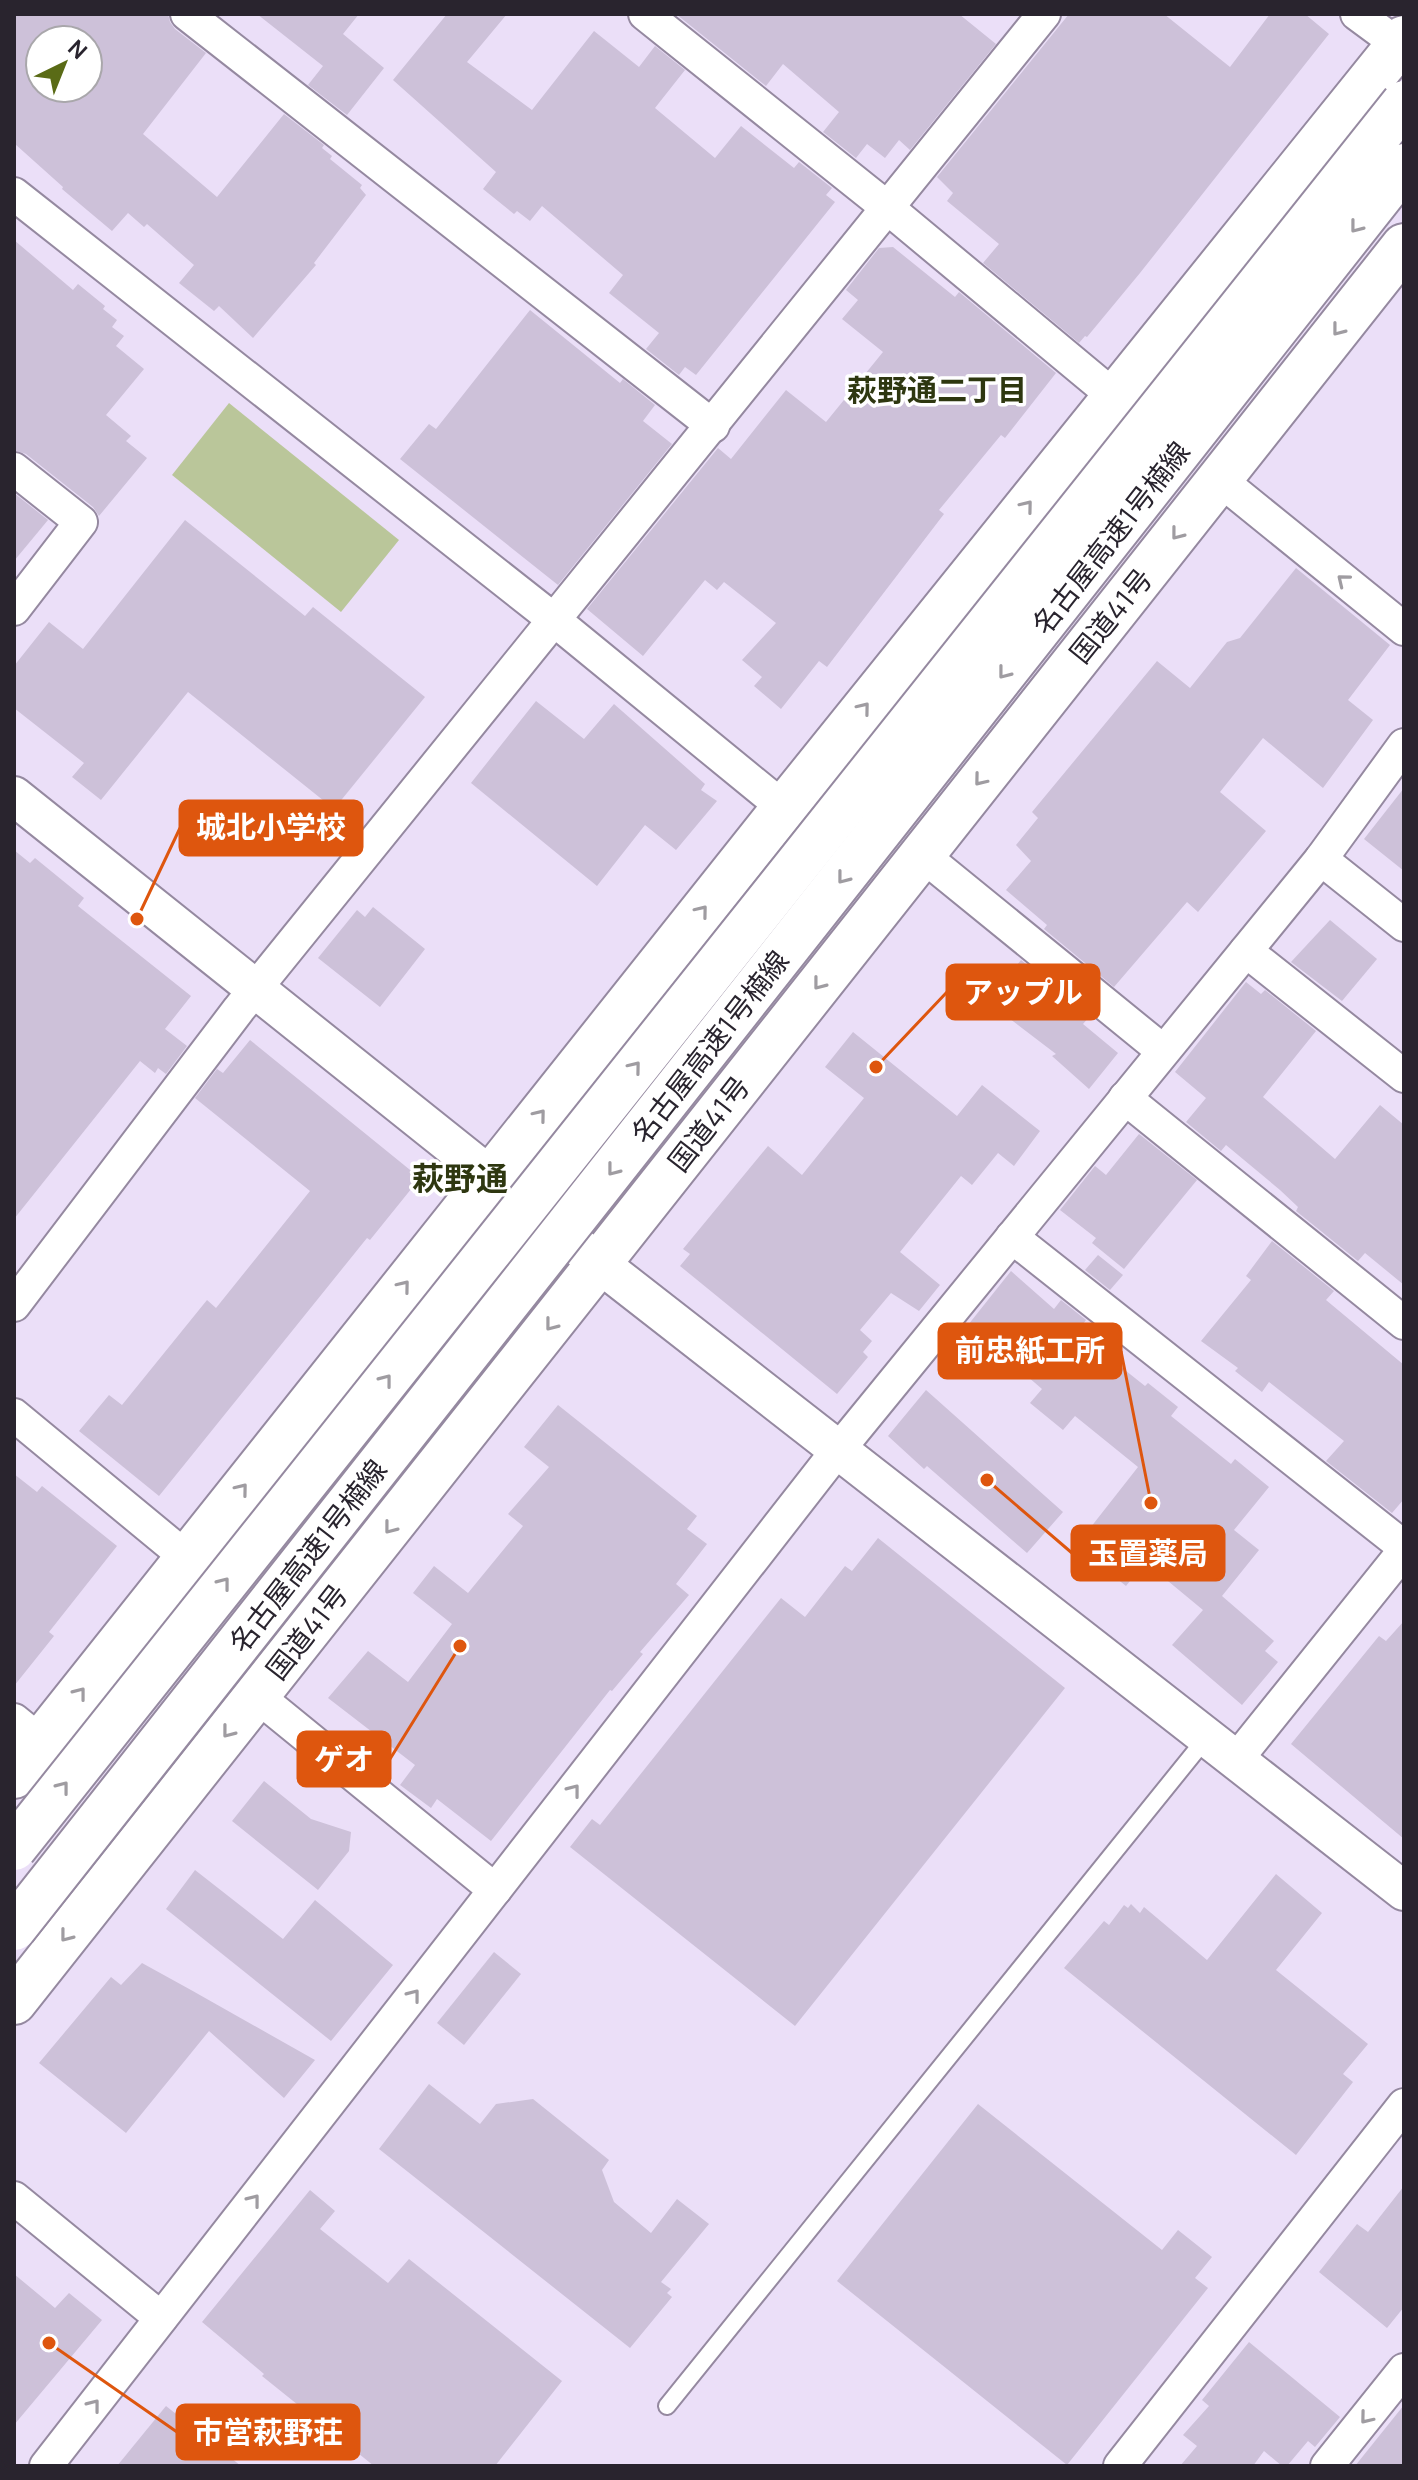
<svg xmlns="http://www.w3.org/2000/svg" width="1418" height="2480" viewBox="0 0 1418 2480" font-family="Manrope,'Noto Sans JP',sans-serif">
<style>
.green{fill:#bac69a}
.building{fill:#cdc1d9;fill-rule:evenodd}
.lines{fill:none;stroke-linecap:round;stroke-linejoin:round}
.service-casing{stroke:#9589a0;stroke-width:20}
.minor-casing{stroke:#9589a0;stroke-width:36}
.tertiary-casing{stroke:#9589a0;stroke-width:42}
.trunk-casing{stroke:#9589a0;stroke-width:48}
.service{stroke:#fff;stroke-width:16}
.minor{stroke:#fff;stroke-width:32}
.tertiary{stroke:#fff;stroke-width:38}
.trunk{stroke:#fff;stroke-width:44}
.motorway-bridge-casing{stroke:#9589a0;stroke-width:48;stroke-linecap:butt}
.motorway-bridge{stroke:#fff;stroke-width:44}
.oneway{stroke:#9f9ca1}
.labels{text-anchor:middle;stroke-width:7;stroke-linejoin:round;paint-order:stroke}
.street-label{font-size:28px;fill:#29242e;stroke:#fff}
.neighbourhood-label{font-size:30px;font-weight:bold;fill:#2e3710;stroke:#fff}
.quarter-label{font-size:32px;font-weight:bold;fill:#2e3710;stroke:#fff}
.leader{fill:none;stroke:#de560e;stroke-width:3}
.callout-dot{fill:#de560e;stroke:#fff;stroke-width:3}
.callout{fill:#de560e;stroke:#de560e;stroke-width:3}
.callout-label{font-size:30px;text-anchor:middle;font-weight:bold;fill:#fff}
</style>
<rect width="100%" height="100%" fill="#ebdff8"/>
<polygon class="green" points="229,403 399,540 341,612 172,475"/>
<g class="building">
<path d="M14 14H168L170 22 175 29 206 53 143 134 217 197 284 114 324 145 322 148 332 156 330 159 362 185 360 188 366 195 314 263 316 265 253 338 219 306 214 311 179 283 194 265 147 224 144 227 128 213 112 231 62 189 63 187 15 144ZM40 40H88V88H40Z"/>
<polygon points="257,14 359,14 343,34 384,68 347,115 308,85 323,66"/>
<polygon points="447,14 507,14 467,62 532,110 594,31 639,67 655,46 685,70 655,108 715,158 741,126 794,168 799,162 832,188 826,195 835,202 696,375 685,367 679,375 646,349 659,333 609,293 623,275 542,206 530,221 517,211 514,214 483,189 496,172 393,80"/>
<polygon points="676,14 959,14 996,44 910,150 899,140 885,158 867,144 856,158 823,132 839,112 783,64 766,86"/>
<polygon points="1069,14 1164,14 1230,67 1270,14 1305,14 1329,34 1140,273 1087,337 1085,336 1079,343 983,263 999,244 947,201 953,193 937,177"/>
<polygon points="14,240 73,290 78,284 105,306 103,309 117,320 112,327 124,336 116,346 144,369 106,415 131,436 126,441 147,458 99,516 93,507 26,454 14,450"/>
<polygon points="893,247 955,297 959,292 1056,373 1005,438 1001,435 939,510 944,514 827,667 819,661 781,709 754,686 762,677 742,660 776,623 724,582 717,590 705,580 643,656 587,609 718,448 731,459 786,390 826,422 883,352 842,319 858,300 846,290 879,248"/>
<polygon points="530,310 620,383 623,379 655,405 643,421 672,444 558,585 400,459 429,424 436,429"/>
<polygon points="14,493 48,520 14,561"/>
<polygon points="185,520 305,616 313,607 425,697 334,809 188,692 101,800 72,777 84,763 14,708 14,666 49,622 83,649"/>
<polygon points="1296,568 1390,645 1348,700 1373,720 1323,788 1263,738 1220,792 1266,831 1198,912 1187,902 1114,987 1044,929 1047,925 1006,890 1031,861 1016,845 1038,818 1032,812 1157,661 1190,688 1227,642 1240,638"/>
<polygon points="536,701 584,739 614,704 705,784 701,790 717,801 676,850 645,825 597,886 471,783"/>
<polygon points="1404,788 1404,871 1364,839"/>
<polygon points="14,850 30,863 35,858 84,898 78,906 191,996 165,1029 187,1046 166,1074 158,1068 155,1073 140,1061 14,1219"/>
<polygon points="373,907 425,949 380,1007 318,958 357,910 365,917"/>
<polygon points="1330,920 1377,959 1342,1001 1291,962"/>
<polygon points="1021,960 1090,1016 1083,1024 1118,1053 1089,1089 1052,1056 1056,1054 988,1002"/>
<polygon points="1246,982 1261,994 1265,990 1316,1031 1263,1097 1335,1159 1380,1105 1404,1125 1404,1285 1365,1253 1358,1261 1296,1211 1298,1207 1280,1190 1226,1145 1221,1151 1186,1122 1206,1098 1175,1072"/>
<polygon points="853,1032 957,1116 982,1085 1040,1131 1014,1166 998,1153 972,1185 961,1176 900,1252 940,1285 919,1311 891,1293 860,1330 872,1341 863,1352 868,1357 837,1394 680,1266 690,1254 683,1249 768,1146 802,1175 864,1098 825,1067"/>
<polygon points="250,1040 420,1178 370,1240 367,1238 159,1496 79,1431 109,1395 122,1405 207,1300 216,1308 310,1191 195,1098 217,1069 223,1073"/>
<polygon points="1139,1134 1197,1180 1124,1269 1092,1243 1096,1238 1060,1210 1095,1166 1106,1175"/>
<polygon points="1272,1241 1334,1291 1326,1300 1404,1365 1404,1499 1392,1513 1326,1461 1344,1441 1269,1382 1262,1392 1235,1371 1238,1368 1201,1341 1251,1280 1246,1276"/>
<polygon points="1098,1255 1123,1275 1110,1290 1085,1270"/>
<polygon points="1011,1271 1054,1309 1061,1300 1086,1320 1077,1332 1145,1386 1148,1383 1178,1407 1171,1416 1231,1464 1235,1459 1269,1487 1234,1530 1259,1550 1222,1596 1274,1641 1265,1651 1278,1662 1242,1705 1172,1645 1203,1610 1145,1562 1126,1586 1076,1546 1138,1467 1075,1416 1063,1430 1030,1403 1042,1389 968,1325"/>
<polygon points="926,1390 1063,1512 1027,1553 927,1466 924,1469 888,1436"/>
<polygon points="558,1405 697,1516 687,1529 707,1544 676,1584 689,1595 640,1652 643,1654 612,1691 610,1690 491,1841 437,1799 431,1808 400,1785 415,1765 328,1698 368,1651 408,1682 452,1624 413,1593 434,1566 468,1593 523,1526 508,1514 549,1467 524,1447"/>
<polygon points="14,1474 37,1492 42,1486 117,1546 49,1632 54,1636 14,1686"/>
<polygon points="878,1538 1065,1688 795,2026 570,1847 592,1819 600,1825 781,1598 805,1617 845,1566 852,1571"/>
<polygon points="1404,1621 1404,1839 1291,1744 1379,1636 1386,1641"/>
<polygon points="264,1781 311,1819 351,1832 349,1851 318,1890 232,1821"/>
<polygon points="195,1870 283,1939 315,1900 393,1965 331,2041 166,1909"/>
<polygon points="1276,1874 1322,1913 1276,1970 1368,2044 1343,2074 1353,2082 1296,2155 1064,1968 1104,1921 1109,1925 1124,1905 1128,1908 1131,1904 1140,1913 1144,1907 1207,1960"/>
<polygon points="494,1952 521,1974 464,2045 437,2023"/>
<polygon points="142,1963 191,1990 315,2060 284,2098 209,2031 126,2133 39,2063 111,1977 121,1985"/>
<polygon points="429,2084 480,2124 496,2104 533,2099 609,2160 602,2170 614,2202 651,2233 677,2199 709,2224 661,2282 671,2289 667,2293 672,2297 630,2348 379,2149"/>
<polygon points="978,2104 1162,2250 1178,2230 1212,2257 1195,2278 1208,2288 1067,2465 837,2281"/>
<polygon points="1404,2186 1404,2307 1387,2328 1319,2272 1357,2224 1368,2232"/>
<polygon points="310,2190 335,2211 320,2229 388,2283 409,2259 562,2381 495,2466 374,2466 262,2376 264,2374 202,2322"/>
<polygon points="14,2274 55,2308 69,2293 102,2320 14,2425"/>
<polygon points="1249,2342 1340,2417 1315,2447 1308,2441 1287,2466 1282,2466 1264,2451 1253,2466 1180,2466 1197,2446 1183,2435 1209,2406 1202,2400"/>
<polygon points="1404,2405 1404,2466 1355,2466"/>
<polygon points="166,2406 241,2466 117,2466"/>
</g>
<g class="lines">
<defs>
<polyline id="service" points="667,2406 1207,1737"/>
<g id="minor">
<polyline points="187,14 713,426"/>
<polyline points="645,14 889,209 1115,397"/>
<polyline points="1357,14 1399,45"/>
<polyline points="14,194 553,619 784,808"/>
<polyline points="14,469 81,522 14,609"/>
<polyline points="1220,480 1404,629"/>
<polyline points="921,854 1163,1051"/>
<polyline points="1321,859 1404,925"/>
<polyline points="1246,951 1404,1076"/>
<polyline points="1125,1098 1404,1323"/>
<polyline points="1012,1237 1404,1547"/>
<polyline points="14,1305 239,1009 1044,14"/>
<polyline points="14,1415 187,1558"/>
<polyline points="257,1696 495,1890"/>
<polyline points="14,1720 41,1742"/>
<polyline points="1236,1760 1404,1551"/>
<polyline points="14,2198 161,2318"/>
<polyline points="46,2466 826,1465 1321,859 1404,745"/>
<polyline points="1120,2466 1404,2105"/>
<polyline points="1327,2466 1404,2370"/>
</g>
<polyline id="tertiary" points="14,796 600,1264 1404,1891"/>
<g id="trunk">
<polyline points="14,1776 784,808 1404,38"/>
<polyline points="14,2002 1404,246"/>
</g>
</defs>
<use href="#service" class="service-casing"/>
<use href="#minor" class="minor-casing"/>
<use href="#tertiary" class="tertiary-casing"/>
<use href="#trunk" class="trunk-casing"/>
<use href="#service" class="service"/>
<use href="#minor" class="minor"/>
<use href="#tertiary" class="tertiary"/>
<use href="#trunk" class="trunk"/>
<defs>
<g id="motorway-bridge">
<polyline points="14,1848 1404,103"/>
<polyline points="14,1928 1404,166"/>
</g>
</defs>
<use href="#motorway-bridge" class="motorway-bridge-casing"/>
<use href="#motorway-bridge" class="motorway-bridge"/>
</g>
<defs><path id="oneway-chevron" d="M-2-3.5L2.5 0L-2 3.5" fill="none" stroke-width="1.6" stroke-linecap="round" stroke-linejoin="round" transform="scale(2)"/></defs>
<g class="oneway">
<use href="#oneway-chevron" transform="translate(1356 227) rotate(128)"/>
<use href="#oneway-chevron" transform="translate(1338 330) rotate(128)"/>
<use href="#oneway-chevron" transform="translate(1027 506) rotate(-51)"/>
<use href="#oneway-chevron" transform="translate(1177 534) rotate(128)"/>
<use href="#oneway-chevron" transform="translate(1343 580) rotate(-141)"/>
<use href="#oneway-chevron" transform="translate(1004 673) rotate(128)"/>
<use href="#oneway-chevron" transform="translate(864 708) rotate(-51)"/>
<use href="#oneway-chevron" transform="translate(980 780) rotate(129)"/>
<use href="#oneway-chevron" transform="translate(843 878) rotate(128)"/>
<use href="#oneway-chevron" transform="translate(702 911) rotate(-51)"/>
<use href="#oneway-chevron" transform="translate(819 984) rotate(128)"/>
<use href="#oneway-chevron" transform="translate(635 1067) rotate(-51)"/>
<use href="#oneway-chevron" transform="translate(540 1115) rotate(-51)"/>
<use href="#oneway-chevron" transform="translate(613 1170) rotate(128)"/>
<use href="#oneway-chevron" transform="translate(404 1286) rotate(-51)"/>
<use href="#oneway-chevron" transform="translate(551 1325) rotate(128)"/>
<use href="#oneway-chevron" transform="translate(386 1380) rotate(-52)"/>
<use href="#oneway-chevron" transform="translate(242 1489) rotate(-51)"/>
<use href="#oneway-chevron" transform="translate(390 1528) rotate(128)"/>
<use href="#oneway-chevron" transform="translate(224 1583) rotate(-52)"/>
<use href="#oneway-chevron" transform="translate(80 1693) rotate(-52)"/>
<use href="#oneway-chevron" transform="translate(228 1732) rotate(128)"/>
<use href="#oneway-chevron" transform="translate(63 1787) rotate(-52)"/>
<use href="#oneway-chevron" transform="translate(574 1790) rotate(-52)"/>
<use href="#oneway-chevron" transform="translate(66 1936) rotate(128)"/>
<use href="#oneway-chevron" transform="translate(414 1995) rotate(-52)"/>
<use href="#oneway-chevron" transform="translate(254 2200) rotate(-52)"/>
<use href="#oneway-chevron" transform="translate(94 2405) rotate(-52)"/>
<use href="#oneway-chevron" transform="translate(1366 2418) rotate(129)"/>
</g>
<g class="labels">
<g class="street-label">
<text transform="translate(1111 538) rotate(-52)" y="10">名古屋高速1号楠線</text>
<text transform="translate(1111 616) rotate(-51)" y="10">国道41号</text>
<text transform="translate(710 1047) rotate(-52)" y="10">名古屋高速1号楠線</text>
<text transform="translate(709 1124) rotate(-52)" y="10">国道41号</text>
<text transform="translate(308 1556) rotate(-52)" y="10">名古屋高速1号楠線</text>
<text transform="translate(307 1632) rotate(-52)" y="10">国道41号</text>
</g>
<g class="neighbourhood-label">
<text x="937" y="401">萩野通二丁目</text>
</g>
<g class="quarter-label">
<text x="460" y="1190">萩野通</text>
</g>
</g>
<path class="leader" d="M137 919L180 828M876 1067L947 992M1151 1503L1121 1351M987 1480L1072 1553M460 1646L390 1759M49 2343L177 2432"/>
<g class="callout-dot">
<circle cx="137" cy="919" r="8"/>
<circle cx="876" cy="1067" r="8"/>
<circle cx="1151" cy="1503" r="8"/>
<circle cx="987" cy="1480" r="8"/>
<circle cx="460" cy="1646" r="8"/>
<circle cx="49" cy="2343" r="8"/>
</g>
<g class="callout">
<rect x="180" y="801" width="182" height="54" rx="8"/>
<rect x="947" y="965" width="152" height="54" rx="8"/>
<rect x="939" y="1324" width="182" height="54" rx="8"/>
<rect x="1072" y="1526" width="152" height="54" rx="8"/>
<rect x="298" y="1732" width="92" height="54" rx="8"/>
<rect x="177" y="2405" width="182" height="54" rx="8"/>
</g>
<g class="callout-label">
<text x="271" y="838">城北小学校</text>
<text x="1023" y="1003">アップル</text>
<text x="1030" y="1361">前忠紙工所</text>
<text x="1148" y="1564">玉置薬局</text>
<text x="344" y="1770">ゲオ</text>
<text x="268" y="2443">市営萩野荘</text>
</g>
<rect width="1418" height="2480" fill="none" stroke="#29242e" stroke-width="32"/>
<g transform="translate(64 64) rotate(43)"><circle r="38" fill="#ffffff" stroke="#a9a7ab" stroke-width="2"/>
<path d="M0-6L14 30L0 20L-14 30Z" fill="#5a6b16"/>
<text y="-12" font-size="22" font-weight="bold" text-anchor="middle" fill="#29242e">N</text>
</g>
</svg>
